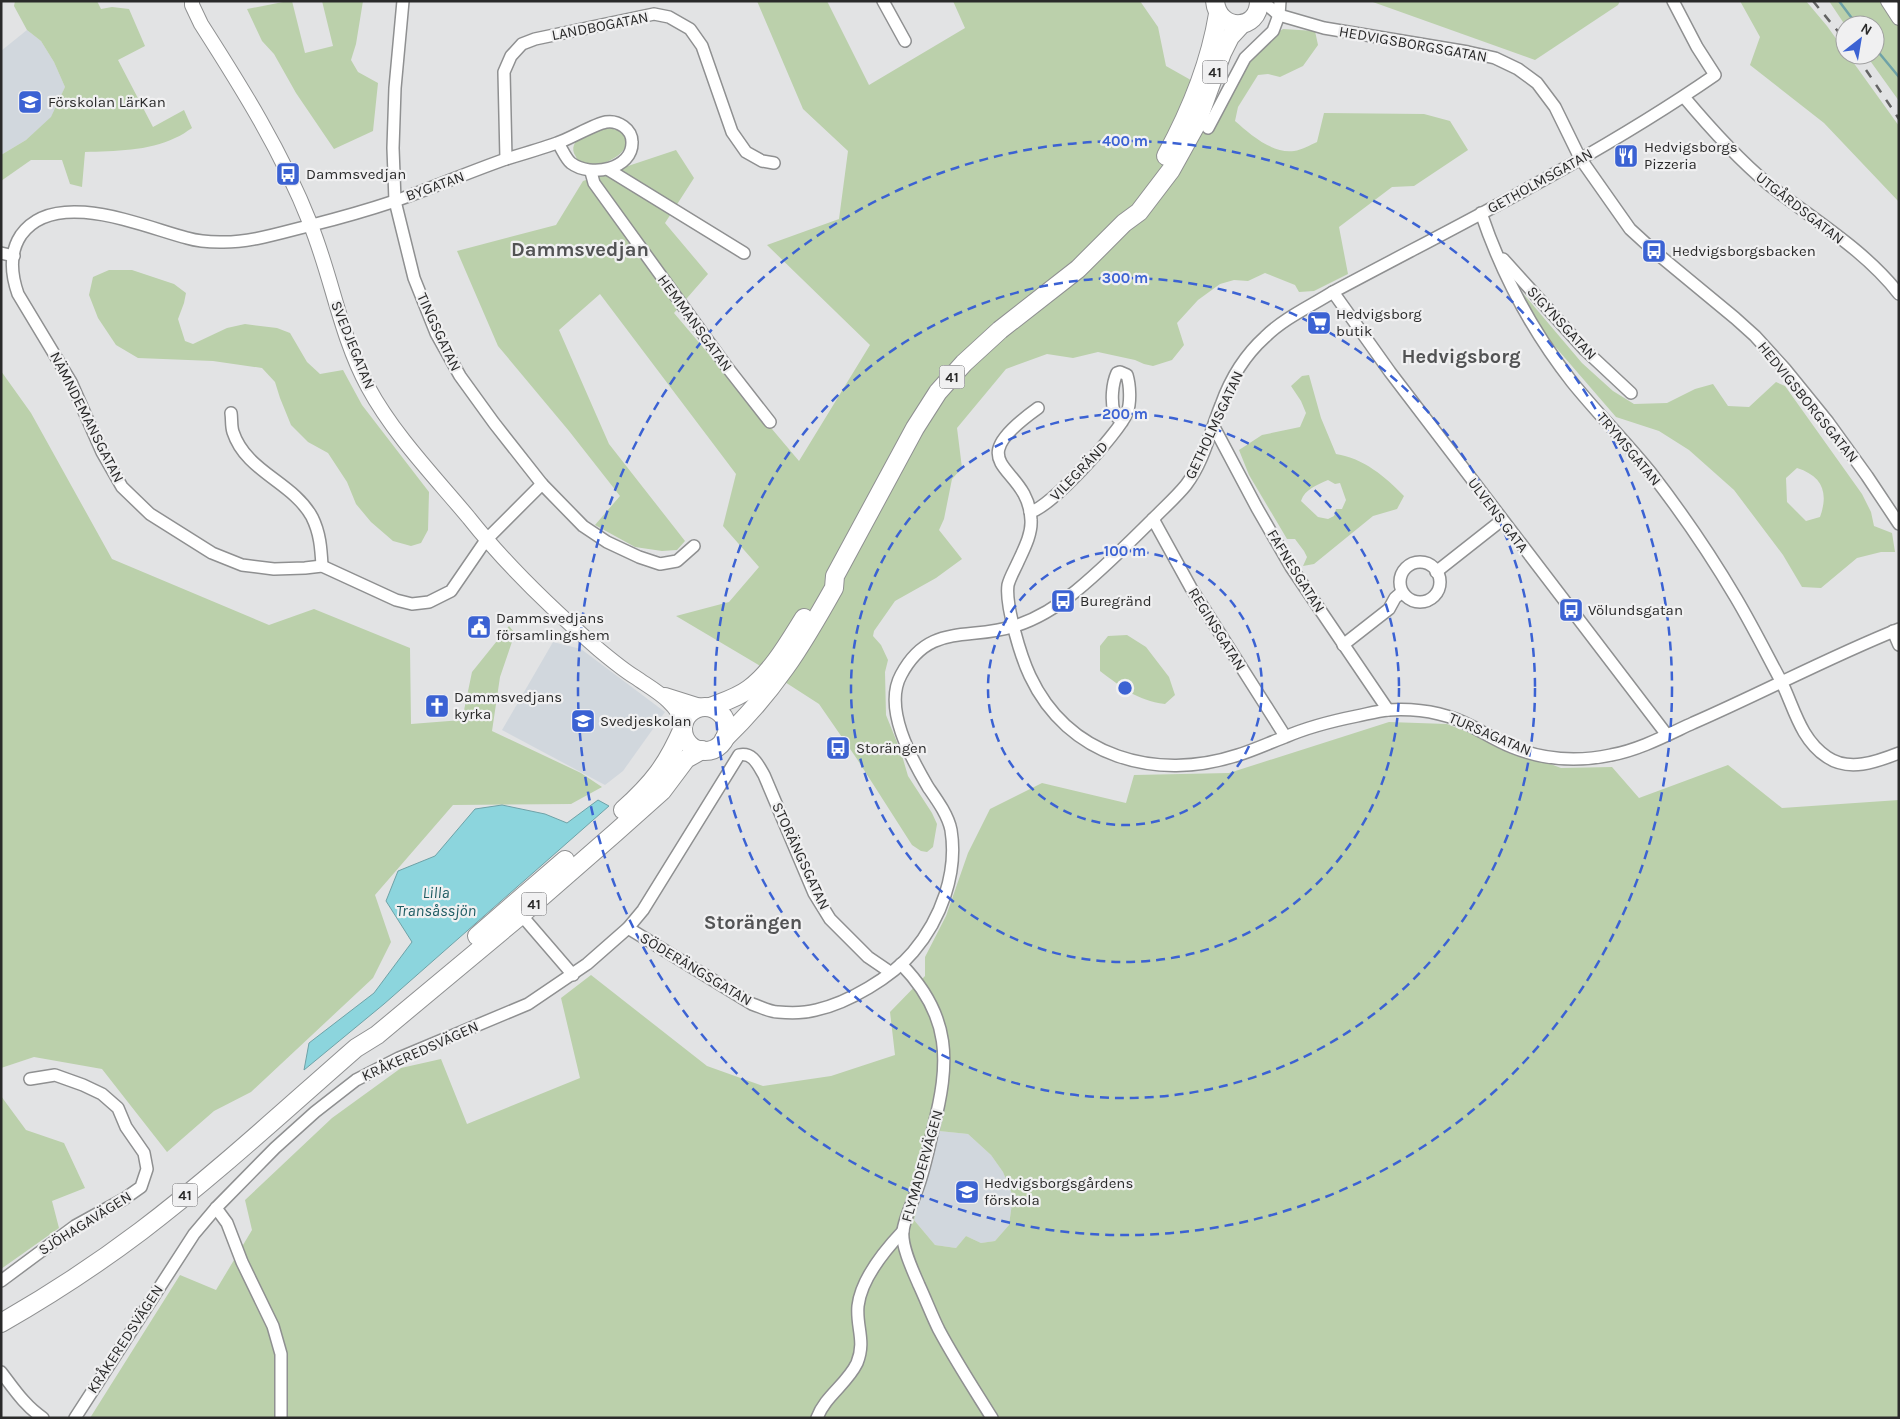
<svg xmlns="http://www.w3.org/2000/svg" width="1900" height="1419" viewBox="0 0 1900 1419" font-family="Karla,sans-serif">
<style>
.built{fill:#d1d7dd}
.green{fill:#bbd0ab;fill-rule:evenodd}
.water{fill:#8cd5dd;stroke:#6fa2a7}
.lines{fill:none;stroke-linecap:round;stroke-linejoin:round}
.stream{stroke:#6fa2a7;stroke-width:2.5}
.minor-casing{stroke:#8f9091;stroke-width:14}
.tertiary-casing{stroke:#8f9091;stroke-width:16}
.primary-casing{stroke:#8f9091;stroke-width:20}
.minor{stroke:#fff;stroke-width:11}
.tertiary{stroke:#fff;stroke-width:14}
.primary{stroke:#fff;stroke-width:18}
.rail{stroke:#646464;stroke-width:2.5;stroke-dasharray:9 9;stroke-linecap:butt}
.ring{fill:none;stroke:#3b62d3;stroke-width:2.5;stroke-dasharray:9 6}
.labels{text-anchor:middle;stroke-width:4.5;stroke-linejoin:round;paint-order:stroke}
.shield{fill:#f0f0f1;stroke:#656566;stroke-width:1}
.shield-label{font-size:14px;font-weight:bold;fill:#2a2a2a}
.street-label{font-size:15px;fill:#2a2a2a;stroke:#f0f0f1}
.poi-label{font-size:15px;fill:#2a2a2a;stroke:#f0f0f1;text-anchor:start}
.water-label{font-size:16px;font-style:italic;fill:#1f5c63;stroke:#f0f0f1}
.district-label{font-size:20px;font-weight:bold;fill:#525354;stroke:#f0f0f1}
.centre{fill:#3b62d3;stroke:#f0f0f1;stroke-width:2.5}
.ring-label{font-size:15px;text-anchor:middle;font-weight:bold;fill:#3b62d3;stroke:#f0f0f1;stroke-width:4.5;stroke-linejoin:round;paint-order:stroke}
</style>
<rect width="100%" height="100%" fill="#e2e3e4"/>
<g class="built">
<polygon points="27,30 41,41 54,62 65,87 52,117 26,140 1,155 1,51"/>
<polygon points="553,642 581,649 665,712 623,771 605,785 502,730"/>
<polygon points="939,1131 968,1134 991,1155 1003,1172 1013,1196 1009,1225 995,1241 981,1243 966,1236 956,1248 935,1245 914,1220"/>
</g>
<g class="green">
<path d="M15 1H97L101 9 112 7 129 9 145 46 118 60 153 127 184 110 192 128C187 131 181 136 175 138 149 151 114 151 85 152L82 187 70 184 62 160H31L1 181V155L26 140 51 117 65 87 54 62 41 41 27 30 14 6Z"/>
<polygon points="288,1 292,1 305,53 333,46 322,1 363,1 356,44 351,60 358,72 378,83 373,131 334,149 296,93 274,54 262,41 247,9"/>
<path d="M757 1H827L869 85 965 28 953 1H1140L1158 27 1166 66 1189 79 1216 99 1234 71 1256 45 1283 29 1315 31 1318 45 1303 66 1280 77 1268 74 1258 75 1238 107 1235 121C1250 134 1272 154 1294 151 1302 150 1310 145 1317 142L1324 113 1424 114 1450 121 1468 150 1414 186 1392 187 1339 227 1348 274 1314 291 1299 292 1295 285 1265 273 1248 281 1234 280 1220 284 1198 300 1177 323 1184 345 1172 360 1153 366 1144 364 1135 360 1098 352 1073 358 1047 354 1006 369 957 428 962 468 952 479 944 519 939 530 962 559 936 578 895 601 874 631 873 636 881 645 888 660 885 672 886 715 901 752 908 776 932 813 937 824 933 847 927 852 921 851 912 845 857 759 819 704 757 664 676 616 729 602 759 567 723 526 736 474 600 294 559 330 609 444 685 541 677 550 662 551 635 547 595 525 620 496 569 431 498 346 457 251 556 225 583 181 676 150 694 178 665 223 708 274 674 313 799 461 870 345 767 245 839 219 848 151 803 109Z"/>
<polygon points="1370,1 1620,1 1618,5 1535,60"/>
<polygon points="1740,1 1806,1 1827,26 1845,51 1845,55 1848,55 1899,126 1899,202 1824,123 1750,65 1760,37"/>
<polygon points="1829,1 1899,1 1899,101 1866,55 1875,55 1875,25 1845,25"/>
<path d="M609 128C647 135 617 167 588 165 583 164 578 162 576 157 564 138 595 130 609 128Z"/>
<polygon points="109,270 132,270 174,284 186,293 184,303 178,319 185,341 193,344 227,328 245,324 277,328 290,333 307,362 320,374 343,370 362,405 429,492 428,530 421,543 411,546 393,541 371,522 356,504 347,482 328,453 308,442 291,425 280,398 275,382 262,368 213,361 138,358 116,345 98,318 89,295 93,277"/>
<path d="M1521 291 1582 363 1613 391 1634 404 1667 403 1695 389 1713 384 1728 406 1749 407 1776 382 1785 386 1862 494 1871 512 1874 526 1892 533 1895 552H1881L1857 558 1821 588 1802 587 1783 555 1734 490 1689 450 1659 431 1616 417 1546 336ZM1797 468C1822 476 1829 492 1820 517L1806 521 1787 502 1786 478Z"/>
<polygon points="1,371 31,413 112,559 269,625 314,609 410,648 411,724 462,720 472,672 509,626 515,633 500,677 492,731 581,773 602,787 571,804 453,805 375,895 391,942 373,978 251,1092 214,1111 167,1152 102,1069 34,1057 1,1068"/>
<path d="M1309 375 1321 418 1336 454C1363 458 1386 477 1404 496L1397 509 1373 516 1314 564 1303 566 1307 557 1304 551 1295 539H1287L1249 475 1239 450 1262 435 1300 427 1306 413 1301 401 1291 386 1302 376ZM1328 480 1335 484 1340 483 1346 500 1342 509H1336L1334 516 1328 519 1318 517 1301 501C1305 489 1317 485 1328 480Z"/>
<path d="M1127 635 1146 647 1169 677 1175 695 1165 704C1136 700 1123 688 1100 671V646L1108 636Z"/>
<path d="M1389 722 1447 724 1561 768 1612 767 1639 798 1728 765 1782 808 1899 800V1418H90L180 1275 216 1290 252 1230 245 1200 332 1118 401 1068 441 1059 467 1124 580 1078 561 998 591 975 707 1066 763 1086 831 1076 895 1055 890 1012 925 976V957L946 916 968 853 990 809 1042 783 1126 803 1134 775 1229 773ZM939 1131 968 1134 991 1155 1003 1172 1013 1196 1009 1225 995 1241 981 1243 966 1236 956 1248 935 1245 914 1220Z"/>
<polygon points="1,1096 26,1130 64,1143 85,1188 52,1201 59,1228 1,1269"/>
</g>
<polygon class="water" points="598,800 609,806 384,1004 304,1070 309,1043 374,993 412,942 386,901 398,871 435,856 475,809 502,805 545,814 567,823"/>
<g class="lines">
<g class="stream">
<polyline points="1839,1 1857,25"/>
<polyline points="1875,48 1899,77"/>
</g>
<defs>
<g id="minor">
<polyline points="403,1 395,88 393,148 395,201 414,278 436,333 460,376 494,423 542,484 583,526 607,542 639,557 660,564 677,561 694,546"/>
<polyline points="883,1 905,41"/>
<polyline points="1262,1 1279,15 1324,28 1468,52 1495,58 1518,69 1537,83 1555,107 1580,158 1630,229 1654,251 1735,318 1755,336 1785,369 1828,422 1867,476 1899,524"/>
<path d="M1684 97C1710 128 1737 158 1768 184 1812 219 1864 249 1899 294"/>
<polyline points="1208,128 1245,58 1273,31 1279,15 1280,1"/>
<polyline points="506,159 504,72 511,56 522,44 535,39 654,14 669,17 690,29 702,46 732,132 746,152 762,161 774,163"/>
<polyline points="609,170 744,253"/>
<polyline points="591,172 594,183 727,367 770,422"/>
<path d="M1481 213C1502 275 1532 331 1572 382 1597 413 1626 442 1651 473 1682 513 1710 554 1736 598 1752 625 1766 653 1781 681 1794 707 1800 739 1827 757 1849 772 1876 762 1899 753"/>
<polyline points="1,253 14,256"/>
<polyline points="1503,259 1585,350 1631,393"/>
<polyline points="1333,292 1390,372 1667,735"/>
<path d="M1038 408C954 468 1029 463 1031 520 1032 534 1024 549 1018 562 1015 569 1010 577 1008 585 1005 605 1021 657 1030 676 1068 757 1156 782 1238 755 1254 750 1269 743 1285 737 1308 727 1332 721 1357 716 1367 714 1378 711 1388 710 1418 708 1447 713 1473 727 1486 734 1499 742 1512 747 1544 760 1578 762 1611 755 1639 750 1667 735 1693 723 1762 693 1829 657 1899 629"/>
<path d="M231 413C232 419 231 426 233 432 246 472 293 482 312 517 320 533 321 548 322 566"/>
<polyline points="1214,427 1257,508 1291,567 1388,710"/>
<path d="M542 484 486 540 451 591 429 602 412 604 396 600 322 566 305 568 274 569 242 565 212 553 150 514 122 487 102 452 71 382 18 294C11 274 9 253 21 235 55 187 144 227 187 238 197 241 209 242 220 242 250 243 283 232 312 225 340 218 368 210 395 201 432 188 469 172 506 159 523 154 540 149 557 143 570 139 594 124 606 122 618 120 632 129 632 142 633 169 591 178 571 163 566 159 562 149 558 143"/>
<path d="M1030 512C1049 509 1119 433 1127 413 1131 403 1130 385 1127 375L1120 372 1117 373C1112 384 1111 401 1114 412 1115 416 1119 419 1122 422"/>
<polyline points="1153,519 1191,588 1285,736"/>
<circle cx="1420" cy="582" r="20"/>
<polyline points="1436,572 1502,520"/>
<polyline points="1893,631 1899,645"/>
<polyline points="1343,645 1389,609 1395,598 1402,592"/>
<polyline points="517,910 573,975"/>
<path d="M628 928 752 1004C761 1007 770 1012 778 1012 790 1013 805 1013 816 1010 848 1003 892 977 913 952 941 919 958 873 951 830 948 815 937 800 928 787 911 758 883 708 901 675 929 622 968 641 1015 626 1037 619 1058 606 1076 591 1104 568 1130 542 1156 516 1166 506 1177 496 1186 485 1204 461 1210 432 1221 405 1230 380 1245 355 1265 337 1284 318 1311 306 1333 292 1462 223 1595 158 1715 75L1697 47 1673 1"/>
<path d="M901 964C952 1016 950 1063 933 1129 929 1148 925 1166 919 1184 915 1197 904 1219 903 1231 901 1246 913 1271 919 1285 926 1300 932 1316 939 1330 955 1360 974 1389 992 1418"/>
<polyline points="216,1208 227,1223 242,1262 273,1326 281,1354 281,1418"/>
<polyline points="1,1281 75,1226 124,1199 141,1187 147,1169 144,1153 126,1127 118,1108 102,1094 83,1085 55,1075 30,1079"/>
<path d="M1 1372C14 1389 25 1406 43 1418"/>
<path d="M75 1418 194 1234 216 1208 275 1148 315 1112 356 1080 399 1058 528 1004 587 964 628 928 643 910 739 755C753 752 758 765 764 775L814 893 830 919 868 957 890 972"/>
<path d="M817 1418C825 1396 847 1384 857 1363 866 1341 856 1327 858 1306 861 1279 885 1250 903 1231"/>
</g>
<g id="tertiary">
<path d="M192 1V5L201 24C242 88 282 152 310 223 332 277 340 335 368 387 394 435 434 476 469 518 507 566 551 608 597 648 609 658 622 669 635 677 655 691 676 701 684 725"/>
<polyline points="1888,1 1899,18"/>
<polyline points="665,695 703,707"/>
</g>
<g id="primary">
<path d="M1215 1C1218 32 1259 32 1259 1"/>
<path d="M1166 156C1190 112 1210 63 1218 14"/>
<path d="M710 707C723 702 737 698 749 689 772 672 789 642 804 618"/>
<circle cx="705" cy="729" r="22"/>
<path d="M724 739C774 691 801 647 834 588L835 576 915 428 938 392 964 363 1000 330 1078 269 1124 223 1139 212 1171 170 1196 125 1222 53 1230 37 1242 24"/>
<path d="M623 810C653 783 667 765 683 728"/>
<polyline points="477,936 565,860"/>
<path d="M1 1323C50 1295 96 1265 141 1231 216 1174 285 1110 356 1048L377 1035 521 915 615 833 662 791 686 759 702 750"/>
</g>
</defs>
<use href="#minor" class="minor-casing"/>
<use href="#tertiary" class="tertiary-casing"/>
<use href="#primary" class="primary-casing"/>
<use href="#minor" class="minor"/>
<use href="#tertiary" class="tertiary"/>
<use href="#primary" class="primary"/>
<g class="rail">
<polyline points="1813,1 1845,40"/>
<polyline points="1856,55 1899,119"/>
</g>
</g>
<g class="ring">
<circle cx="1125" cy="688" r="137"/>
<circle cx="1125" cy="688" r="274"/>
<circle cx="1125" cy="688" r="410"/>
<circle cx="1125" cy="688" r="547"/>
</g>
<defs>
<symbol id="school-square" viewBox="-11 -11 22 22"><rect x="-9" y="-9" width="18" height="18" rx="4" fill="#3b62d3" stroke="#f0f0f1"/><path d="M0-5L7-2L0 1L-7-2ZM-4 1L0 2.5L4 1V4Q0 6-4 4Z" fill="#fff"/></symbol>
<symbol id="restaurant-square" viewBox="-11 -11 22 22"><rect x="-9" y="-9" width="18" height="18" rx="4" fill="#3b62d3" stroke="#f0f0f1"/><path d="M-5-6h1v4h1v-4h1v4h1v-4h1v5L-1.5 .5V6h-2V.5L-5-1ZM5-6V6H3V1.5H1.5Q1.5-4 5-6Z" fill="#fff"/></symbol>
<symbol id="bus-square" viewBox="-11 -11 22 22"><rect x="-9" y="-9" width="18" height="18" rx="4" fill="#3b62d3" stroke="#f0f0f1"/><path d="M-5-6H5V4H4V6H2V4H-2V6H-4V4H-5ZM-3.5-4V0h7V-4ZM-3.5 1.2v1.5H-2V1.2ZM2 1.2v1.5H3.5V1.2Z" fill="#fff"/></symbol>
<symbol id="supermarket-square" viewBox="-11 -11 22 22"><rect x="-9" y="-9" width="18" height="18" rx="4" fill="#3b62d3" stroke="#f0f0f1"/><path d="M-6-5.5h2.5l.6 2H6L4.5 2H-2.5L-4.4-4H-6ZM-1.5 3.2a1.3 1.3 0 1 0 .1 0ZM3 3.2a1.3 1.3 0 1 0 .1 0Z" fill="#fff"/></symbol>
<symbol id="civic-square" viewBox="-11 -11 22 22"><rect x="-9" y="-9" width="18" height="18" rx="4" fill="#3b62d3" stroke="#f0f0f1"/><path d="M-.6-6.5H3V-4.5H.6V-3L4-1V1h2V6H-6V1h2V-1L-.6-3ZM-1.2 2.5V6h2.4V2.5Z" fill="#fff"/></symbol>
<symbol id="church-square" viewBox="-11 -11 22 22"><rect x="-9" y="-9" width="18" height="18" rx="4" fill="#3b62d3" stroke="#f0f0f1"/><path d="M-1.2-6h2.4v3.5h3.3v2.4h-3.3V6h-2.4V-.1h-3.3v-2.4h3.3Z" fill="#fff"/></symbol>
</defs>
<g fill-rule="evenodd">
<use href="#school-square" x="16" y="88" width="28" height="28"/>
<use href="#restaurant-square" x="1612" y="142" width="28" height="28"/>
<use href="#bus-square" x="274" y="160" width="28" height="28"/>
<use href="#bus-square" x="1640" y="237" width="28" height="28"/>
<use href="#supermarket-square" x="1305" y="309" width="28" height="28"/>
<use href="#bus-square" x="1049" y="587" width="28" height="28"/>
<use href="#bus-square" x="1557" y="596" width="28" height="28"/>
<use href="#civic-square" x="465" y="613" width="28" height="28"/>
<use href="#church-square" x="423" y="692" width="28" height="28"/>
<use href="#school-square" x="569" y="707" width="28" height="28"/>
<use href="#bus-square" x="824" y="734" width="28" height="28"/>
<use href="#school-square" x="953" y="1178" width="28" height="28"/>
</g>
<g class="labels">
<g class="shield">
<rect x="1202.5" y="60.5" width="25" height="23" rx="4"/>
<rect x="939.5" y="365.5" width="25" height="23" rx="4"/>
<rect x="521.5" y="892.5" width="25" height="23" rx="4"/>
<rect x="172.5" y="1183.5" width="25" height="23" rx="4"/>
</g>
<g class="shield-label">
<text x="1215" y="77">41</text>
<text x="952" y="382">41</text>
<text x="534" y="909">41</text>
<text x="185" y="1200">41</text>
</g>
<g class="street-label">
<text transform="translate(600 26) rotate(-11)" y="5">LANDBOGATAN</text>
<text transform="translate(1413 44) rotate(10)" y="5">HEDVIGSBORGSGATAN</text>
<text transform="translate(1540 181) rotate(-29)" y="5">GETHOLMSGATAN</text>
<text transform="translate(435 186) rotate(-20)" y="5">BYGATAN</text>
<text transform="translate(1800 208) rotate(38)" y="5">UTGÅRDSGATAN</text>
<text transform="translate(695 323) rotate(54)" y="5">HEMMANSGATAN</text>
<text transform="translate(1562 323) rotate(47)" y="5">SIGYNSGATAN</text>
<text transform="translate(439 332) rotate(65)" y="5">TINGSGATAN</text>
<text transform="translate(353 345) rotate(68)" y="5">SVEDJEGATAN</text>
<text transform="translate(1808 402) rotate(51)" y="5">HEDVIGSBORGSGATAN</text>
<text transform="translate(87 417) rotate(63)" y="5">NÄMNDEMANSGATAN</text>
<text transform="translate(1214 425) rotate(-65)" y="5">GETHOLMSGATAN</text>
<text transform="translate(1629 449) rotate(50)" y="5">TRYMSGATAN</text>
<text transform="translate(1079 471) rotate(-46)" y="5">VILEGRÄND</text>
<text transform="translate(1498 515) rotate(53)" y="5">ULVENS GATA</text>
<text transform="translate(1296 571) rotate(58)" y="5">FAFNESGATAN</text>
<text transform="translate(1217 629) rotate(58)" y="5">REGINSGATAN</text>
<text transform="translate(1490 734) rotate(23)" y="5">TURSAGATAN</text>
<text transform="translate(801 856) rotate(65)" y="5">STORÄNGSGATAN</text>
<text transform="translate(696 969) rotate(31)" y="5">SÖDERÄNGSGATAN</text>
<text transform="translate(420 1051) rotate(-24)" y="5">KRÅKEREDSVÄGEN</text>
<text transform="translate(922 1166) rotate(-74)" y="5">FLYMADERVÄGEN</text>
<text transform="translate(85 1223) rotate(-32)" y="5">SJÖHAGAVÄGEN</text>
<text transform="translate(125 1339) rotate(-57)" y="5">KRÅKEREDSVÄGEN</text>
</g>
<g class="poi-label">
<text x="48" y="107">Förskolan LärKan</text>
<text x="1644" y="152">Hedvigsborgs<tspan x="1644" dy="17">Pizzeria</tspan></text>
<text x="306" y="179">Dammsvedjan</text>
<text x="1672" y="256">Hedvigsborgsbacken</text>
<text x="1336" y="319">Hedvigsborg<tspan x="1336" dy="17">butik</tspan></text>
<text x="1080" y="606">Buregränd</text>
<text x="1588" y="615">Völundsgatan</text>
<text x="496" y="623">Dammsvedjans<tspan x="496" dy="17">församlingshem</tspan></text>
<text x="454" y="702">Dammsvedjans<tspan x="454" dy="17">kyrka</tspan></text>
<text x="600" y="726">Svedjeskolan</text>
<text x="856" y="753">Storängen</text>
<text x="984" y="1188">Hedvigsborgsgårdens<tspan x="984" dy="17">förskola</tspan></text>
</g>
<g class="water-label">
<text x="436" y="898">Lilla<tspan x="436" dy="18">Transåssjön</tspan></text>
</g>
<g class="district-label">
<text x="580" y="256">Dammsvedjan</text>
<text x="1461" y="363">Hedvigsborg</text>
<text x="753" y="929">Storängen</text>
</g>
</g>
<circle cx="1125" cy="688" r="8" class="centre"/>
<g class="ring-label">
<text x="1125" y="146">400 m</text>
<text x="1125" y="283">300 m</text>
<text x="1125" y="419">200 m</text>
<text x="1125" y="556">100 m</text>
</g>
<rect width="1900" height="1419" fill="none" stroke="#2a2a2a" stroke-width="5"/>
<g transform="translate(1860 40) rotate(31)"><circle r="24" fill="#f0f0f1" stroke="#a1a1a1"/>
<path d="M0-4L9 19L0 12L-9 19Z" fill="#3b62d3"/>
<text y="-8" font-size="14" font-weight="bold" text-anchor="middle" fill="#2a2a2a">N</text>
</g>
</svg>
